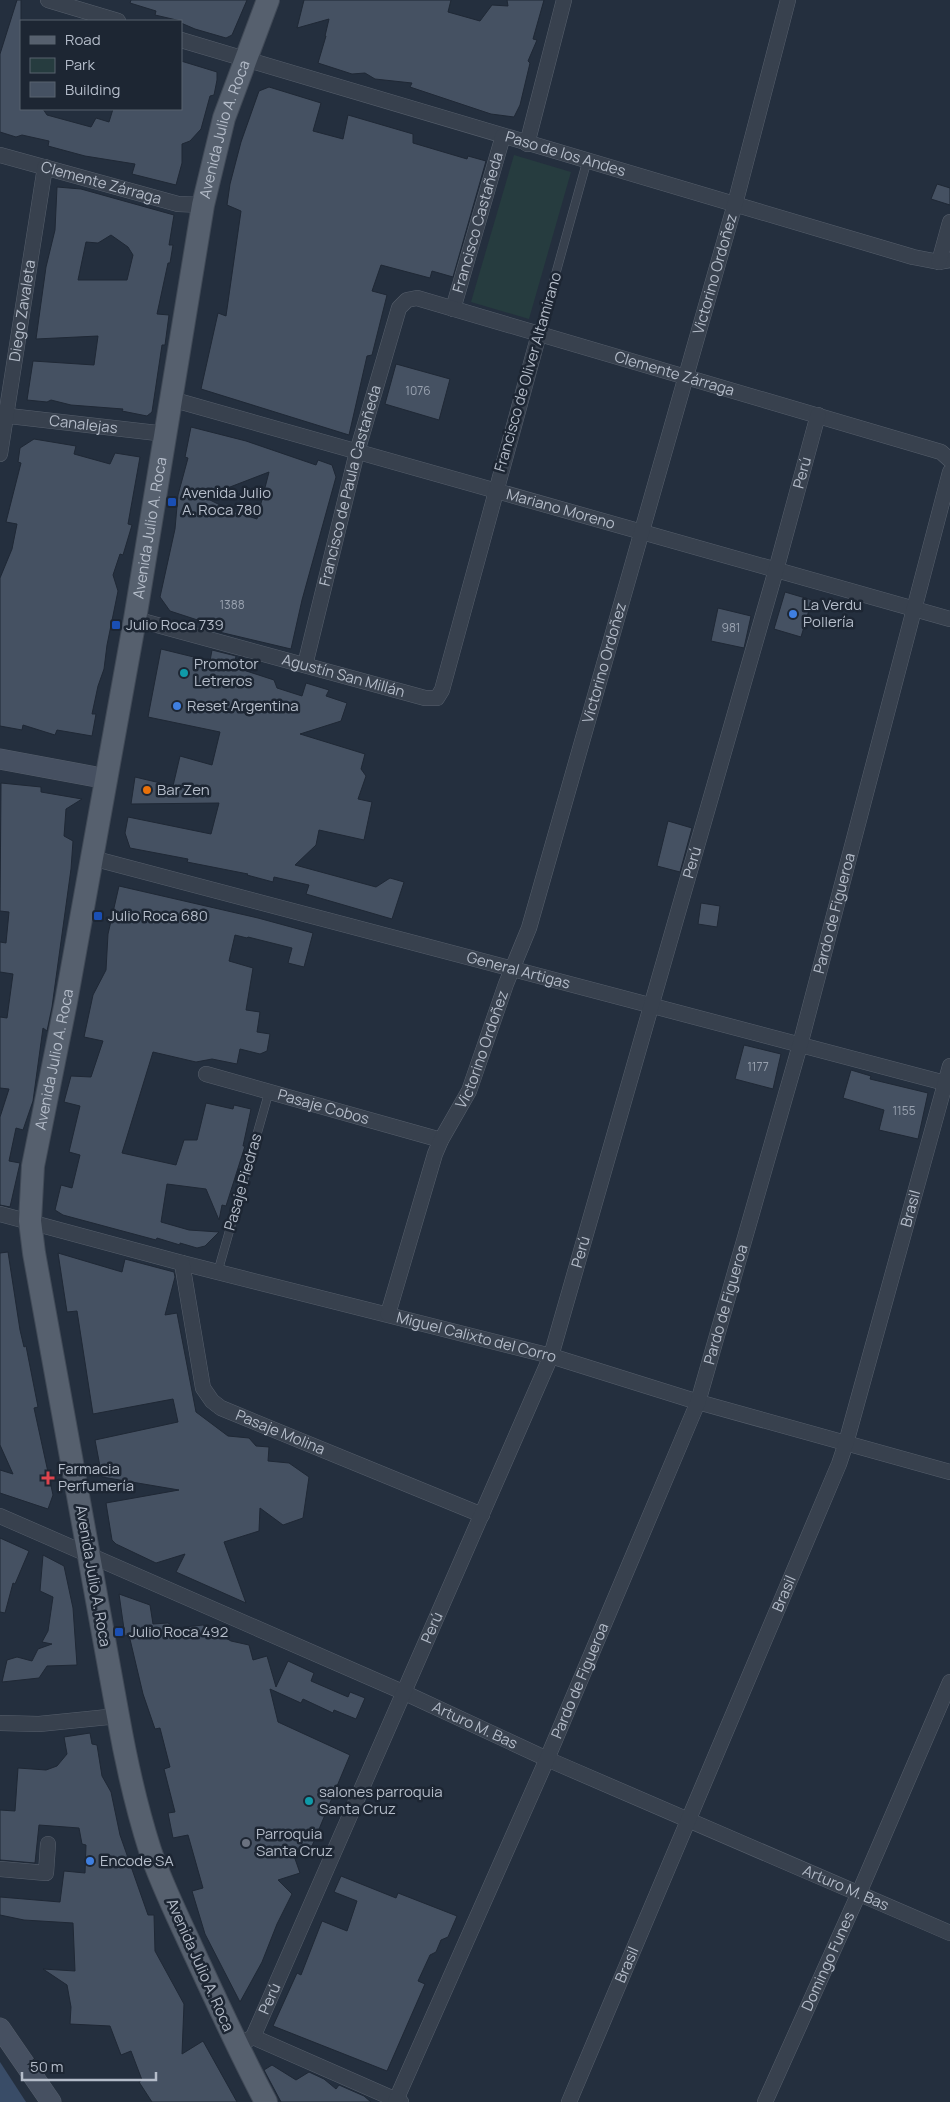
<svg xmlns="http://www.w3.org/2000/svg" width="950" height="2102" viewBox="0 0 950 2102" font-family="Manrope,sans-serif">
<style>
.green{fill:#263c3f}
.water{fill:#394c67}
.building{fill:#455162;stroke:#1f2835;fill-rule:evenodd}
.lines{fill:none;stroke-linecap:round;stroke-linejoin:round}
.lane-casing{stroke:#565f6c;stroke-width:9}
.street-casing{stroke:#565f6c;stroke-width:16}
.secondary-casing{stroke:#565f6c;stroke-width:21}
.primary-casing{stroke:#414a57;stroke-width:24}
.lane{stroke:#38414e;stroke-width:8}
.street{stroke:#38414e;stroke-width:15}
.secondary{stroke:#465061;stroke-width:20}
.primary{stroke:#56606e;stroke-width:22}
.transit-dot{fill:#1a4fb4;stroke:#1d2633;stroke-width:2}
.shop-dot{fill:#3f7fe0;stroke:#1d2633;stroke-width:2}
.culture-dot{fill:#0f9aa8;stroke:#1d2633;stroke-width:2}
.food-dot{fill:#e8710a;stroke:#1d2633;stroke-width:2}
.health-dot{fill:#e0444e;stroke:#1d2633;stroke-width:2}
.worship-dot{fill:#6b7280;stroke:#1d2633;stroke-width:2}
.labels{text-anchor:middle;stroke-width:5;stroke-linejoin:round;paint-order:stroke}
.number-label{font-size:12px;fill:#98a1af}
.street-label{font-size:15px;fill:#b4bcc9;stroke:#1d2633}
.poi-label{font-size:15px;fill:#b4bcc9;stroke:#1d2633;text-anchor:start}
</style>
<rect width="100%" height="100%" fill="#242f3e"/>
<polygon class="green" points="514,155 571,172 529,319 471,302"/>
<polygon class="water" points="0,2062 26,2102 0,2102"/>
<g class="building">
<polygon points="17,0 21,0 21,109 43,109 47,115 91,127 96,118 109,122 113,109 181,109 181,61 217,72 217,80 214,95 210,96 201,129 190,141 182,144 182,163 176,185 132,174 135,164 85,156 48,146 49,141 22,135 16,137 0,132 0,54"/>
<polygon points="131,0 247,0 232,35 226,38 195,29 181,23 181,21 155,15 156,11 130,3"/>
<polygon points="304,0 451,0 448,12 480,21 492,5 508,6 507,0 544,0 533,39 537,40 528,61 530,63 520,105 514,117 491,114 410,87 412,83 375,79 365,73 352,74 318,63 326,36 325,36 329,19 297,28"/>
<polygon points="269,87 321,103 313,131 343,139 348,115 413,134 413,143 467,159 468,156 486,161 453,277 432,271 430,278 381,265 372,291 387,295 372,355 367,356 349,435 201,389 218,313 226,316 241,211 227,205 230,184 241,142 259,91"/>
<polygon points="937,184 950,188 950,205 931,199"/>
<path d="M57 187 81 189 174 215 169 245H173L170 263H168L157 314 169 315 165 345H162L152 412 147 416 122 411 123 409 71 405 51 400 47 402 27 400 33 361 94 365 98 336 36 339 46 267 55 230ZM111 235 128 247 133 255 127 280H78L86 242 98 243Z"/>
<polygon points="396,364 450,379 439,420 385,404"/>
<path d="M191 427 246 441 316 465 318 460 332 465 336 477 302 600 291 649 215 631 216 626 170 611 160 597 175 529 178 495 188 458 185 457ZM269 472 257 519 232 511 204 497Z"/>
<polygon points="34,439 76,446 74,454 110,464 115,453 140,457 128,524 132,525 123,555 120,554 113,575 118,591 107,645 104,669 98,686 92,714 96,714 92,736 57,730 55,735 23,725 22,730 0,726 0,578 12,549 17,524 6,522 21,463 18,462 20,448"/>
<polygon points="785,592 812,600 801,637 774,629"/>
<polygon points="718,608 751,616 744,648 711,641"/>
<polygon points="161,649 210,661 212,650 236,656 234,667 274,680 277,688 302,696 306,683 329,690 326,696 347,703 341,721 300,734 365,754 361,769 366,776 358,799 372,802 364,840 319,830 316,845 295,865 376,887 390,878 404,882 392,919 306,894 309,885 274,877 273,882 247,875 248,874 187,862 188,859 130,848 125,833 128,817 211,834 219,803 131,804 135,777 173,786 180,756 212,765 220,732 148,717"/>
<polygon points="1,783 41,787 41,792 82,799 66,809 64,836 73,841 71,869 52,1007 47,1031 43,1028 33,1101 23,1130 16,1128 9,1161 20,1163 10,1207 0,1205 0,1117 9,1089 0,1088 0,1017 7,1018 13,974 0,972 0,942 6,943 9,912 0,911"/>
<polygon points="668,821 692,828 680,872 657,866"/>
<polygon points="119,886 258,918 313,933 304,967 288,963 292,948 248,937 247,938 235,935 229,961 253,968 246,1010 260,1012 257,1032 270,1034 267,1051 260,1054 240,1049 237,1064 212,1059 196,1062 153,1052 122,1153 176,1165 184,1140 197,1140 206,1103 233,1109 234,1105 251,1109 243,1146 245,1146 226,1206 222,1205 219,1220 206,1189 167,1184 161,1222 189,1230 219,1232 205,1246 197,1248 180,1243 180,1245 157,1238 156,1240 63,1215 55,1210 61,1185 72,1188 80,1155 69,1152 80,1106 64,1102 71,1076 91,1077 103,1041 84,1037 93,995 106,970 108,934"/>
<polygon points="701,903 720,906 717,927 698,924"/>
<polygon points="744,1045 781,1054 773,1089 735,1079"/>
<polygon points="851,1070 871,1076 870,1079 928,1093 918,1139 879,1130 884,1110 843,1098"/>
<polygon points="8,1252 20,1330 24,1347 26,1346 38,1407 34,1408 53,1495 48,1509 0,1493 0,1470 13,1474 0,1445 0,1253"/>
<polygon points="58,1253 122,1272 125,1259 174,1272 175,1277 165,1315 177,1313 196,1412 228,1436 249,1438 256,1446 269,1447 268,1461 289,1463 309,1477 303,1518 283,1525 260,1508 259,1531 224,1542 246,1603 176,1572 185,1554 156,1563 116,1544 112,1540 106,1503 179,1490 102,1477 95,1440 178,1422 173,1399 93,1414 77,1311 67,1312"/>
<polygon points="0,1538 29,1551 15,1584 13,1583 5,1613 0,1612"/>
<polygon points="43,1555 64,1566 73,1608 77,1665 47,1666 39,1678 2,1682 7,1660 17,1657 32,1661 38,1649 52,1644 42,1642 48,1631 53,1597 40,1591"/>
<polygon points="119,1594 150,1605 153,1624 168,1623 176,1628 203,1625 231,1641 249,1645 253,1660 267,1656 276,1687 288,1661 314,1673 311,1681 348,1697 350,1692 365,1698 356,1719 334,1710 333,1713 303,1699 301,1703 270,1689 278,1722 350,1755 312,1846 293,1853 300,1873 278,1880 292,1894 277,1924 262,1962 240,2002 205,1934 192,1891 203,1888 188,1835 173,1838 168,1813 175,1812 164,1769 170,1767 160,1728 155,1729 143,1694 129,1635 125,1636"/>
<polygon points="90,1733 92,1744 97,1745 102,1776 111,1792 120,1835 148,1915 154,1915 155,1951 184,2004 182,2054 203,2041 237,2102 152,2102 139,2082 142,2080 131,2051 121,2055 110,2026 70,2024 71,2007 67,1985 43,1969 75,1971 73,1923 24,1920 0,1915 0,1897 60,1902 64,1871 85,1873 86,1845 82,1844 79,1828 39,1825 35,1863 0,1860 0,1810 15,1811 18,1768 46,1770 57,1766 67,1754 64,1737"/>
<polygon points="341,1876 396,1898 398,1893 457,1916 448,1937 441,1940 436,1952 430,1955 418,1981 425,1984 387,2071 273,2026 297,1973 301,1975 322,1921 347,1931 357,1901 334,1892"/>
<polygon points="272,2065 296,2080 309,2072 324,2079 336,2089 339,2085 364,2096 371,2102 281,2102 264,2070"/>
</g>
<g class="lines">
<defs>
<g id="lane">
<polyline points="539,334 587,161"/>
<polyline points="218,1271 269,1092"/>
</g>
<g id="street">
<polyline points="48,0 118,21"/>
<path id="s1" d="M181 40 913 257 939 262 950 260"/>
<polyline points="527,144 564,0"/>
<path id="s2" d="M0 155 178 204 203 205"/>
<polyline points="939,262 950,222"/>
<path id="s3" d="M453 309 503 136"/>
<path id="s4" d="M171 399 950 619"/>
<path id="s5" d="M0 415 166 434"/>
<path id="s6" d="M0 454 45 167"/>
<path id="s7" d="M135 619 425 698H437L442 690 539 334"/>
<path id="s8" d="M305 665 357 452 399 308 407 300 417 298 941 452 950 460"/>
<path id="s9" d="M92 858 945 1083"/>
<path id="s10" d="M206 1074 441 1140"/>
<path id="s11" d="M0 1214 182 1263 551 1356 698 1402 950 1472"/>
<path id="s12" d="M182 1263 203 1388 212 1401 221 1408 482 1515"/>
<path id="s13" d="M388 1314 435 1154 441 1140 469 1091 506 984 529 928 735 204 788 0"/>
<path id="s14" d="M0 1516 405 1693 547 1759 950 1933"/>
<polyline points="0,1723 39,1724 118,1716"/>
<polyline points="0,1869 46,1873 48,1844"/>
<polyline points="253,2037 401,2102"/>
<path id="s15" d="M237 2046 253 2037 551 1356 776 570 818 415"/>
<path id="s16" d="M396 2100 547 1759 698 1402 800 1045 950 472"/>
<path id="s17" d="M569 2102 839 1464 846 1443 950 1066"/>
<path id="s18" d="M765 2102 859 1893 950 1682"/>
</g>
<g id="secondary">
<polyline points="0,759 107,779"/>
<polyline points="0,2028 51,2102"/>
</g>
<g id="primary">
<path id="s19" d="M266 2102C239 2051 216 2000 192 1948 177 1915 161 1883 150 1850 136 1806 126 1761 118 1716L34 1253 30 1221 33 1166 66 1002 135 619 203 205 224 118 268 0"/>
</g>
</defs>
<use href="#lane" class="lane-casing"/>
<use href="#street" class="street-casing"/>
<use href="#secondary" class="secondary-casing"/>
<use href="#primary" class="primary-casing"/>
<use href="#lane" class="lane"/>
<use href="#street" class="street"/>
<use href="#secondary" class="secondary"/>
<use href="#primary" class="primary"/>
</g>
<g class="transit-dot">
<rect x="167" y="497" width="10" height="10" rx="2.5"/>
<rect x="111" y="620" width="10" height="10" rx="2.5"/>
<rect x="93" y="911" width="10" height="10" rx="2.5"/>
<rect x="114" y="1627" width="10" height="10" rx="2.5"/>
</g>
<g class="shop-dot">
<circle cx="793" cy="614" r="5"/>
<circle cx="177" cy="706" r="5"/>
<circle cx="90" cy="1861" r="5"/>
</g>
<g class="culture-dot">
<circle cx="184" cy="673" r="5"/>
<circle cx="309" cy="1801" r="5"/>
</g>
<circle class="food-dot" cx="147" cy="790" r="5"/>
<path class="health-dot" d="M45.5 1470.5h5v5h5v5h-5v5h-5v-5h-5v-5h5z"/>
<circle class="worship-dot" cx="246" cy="1843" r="5"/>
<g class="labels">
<g class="number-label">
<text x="418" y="395">1076</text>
<text x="232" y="609">1388</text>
<text x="731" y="632">981</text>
<text x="758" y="1071">1177</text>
<text x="904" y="1115">1155</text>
</g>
<g class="street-label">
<text dy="5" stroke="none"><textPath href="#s19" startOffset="2028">Avenida Julio A. Roca</textPath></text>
<text dy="5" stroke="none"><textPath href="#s1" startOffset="401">Paso de los Andes</textPath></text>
<text dy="5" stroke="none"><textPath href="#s2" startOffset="105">Clemente Zárraga</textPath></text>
<text dy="5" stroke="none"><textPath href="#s3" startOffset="90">Francisco Castañeda</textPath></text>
<text dy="5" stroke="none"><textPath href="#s13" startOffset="1092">Victorino Ordoñez</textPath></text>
<text dy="5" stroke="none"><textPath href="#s6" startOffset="145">Diego Zavaleta</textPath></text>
<text transform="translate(528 372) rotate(-74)" y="5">Francisco de Oliver Altamirano</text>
<text dy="5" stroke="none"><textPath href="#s8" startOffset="659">Clemente Zárraga</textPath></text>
<text dy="5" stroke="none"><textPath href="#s5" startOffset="84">Canalejas</textPath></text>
<text dy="5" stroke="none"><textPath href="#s15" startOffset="1680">Perú</textPath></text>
<text dy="5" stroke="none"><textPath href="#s8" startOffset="185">Francisco de Paula Castañeda</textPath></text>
<text dy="5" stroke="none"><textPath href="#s4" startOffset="405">Mariano Moreno</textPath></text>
<text dy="5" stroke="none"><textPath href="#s19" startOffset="1622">Avenida Julio A. Roca</textPath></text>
<text dy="5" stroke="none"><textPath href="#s13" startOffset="688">Victorino Ordoñez</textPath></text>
<text dy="5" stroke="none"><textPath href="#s7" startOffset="216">Agustín San Millán</textPath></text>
<text dy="5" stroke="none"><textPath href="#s15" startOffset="1275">Perú</textPath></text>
<text dy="5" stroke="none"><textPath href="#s16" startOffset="1268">Pardo de Figueroa</textPath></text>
<text dy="5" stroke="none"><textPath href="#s9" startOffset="441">General Artigas</textPath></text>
<text dy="5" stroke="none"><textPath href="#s13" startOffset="282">Victorino Ordoñez</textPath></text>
<text dy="5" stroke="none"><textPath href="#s19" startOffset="1082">Avenida Julio A. Roca</textPath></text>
<text dy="5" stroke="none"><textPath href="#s10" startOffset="122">Pasaje Cobos</textPath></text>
<text transform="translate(243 1182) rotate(-74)" y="5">Pasaje Piedras</text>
<text dy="5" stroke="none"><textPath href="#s17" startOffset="958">Brasil</textPath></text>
<text dy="5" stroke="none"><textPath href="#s15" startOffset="870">Perú</textPath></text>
<text dy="5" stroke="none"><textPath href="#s16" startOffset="862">Pardo de Figueroa</textPath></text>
<text dy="5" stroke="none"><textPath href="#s11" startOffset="492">Miguel Calixto del Corro</textPath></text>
<text dy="5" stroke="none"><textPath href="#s12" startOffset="218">Pasaje Molina</textPath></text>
<text transform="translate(93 1576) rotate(80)" y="5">Avenida Julio A. Roca</text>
<text dy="5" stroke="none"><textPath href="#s17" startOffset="552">Brasil</textPath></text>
<text dy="5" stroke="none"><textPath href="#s15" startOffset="465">Perú</textPath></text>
<text dy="5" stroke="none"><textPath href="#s16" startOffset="458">Pardo de Figueroa</textPath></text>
<text dy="5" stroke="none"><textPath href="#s14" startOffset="519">Arturo M. Bas</textPath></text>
<text dy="5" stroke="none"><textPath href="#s14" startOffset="924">Arturo M. Bas</textPath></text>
<text dy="5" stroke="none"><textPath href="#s18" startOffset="154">Domingo Funes</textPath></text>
<text transform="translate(200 1965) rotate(66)" y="5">Avenida Julio A. Roca</text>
<text dy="5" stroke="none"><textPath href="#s17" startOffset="149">Brasil</textPath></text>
<text dy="5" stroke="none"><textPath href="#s15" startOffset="60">Perú</textPath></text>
</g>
<g class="poi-label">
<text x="182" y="498">Avenida Julio<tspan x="182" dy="17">A. Roca 780</tspan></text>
<text x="803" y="610">La Verdu<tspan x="803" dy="17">Pollería</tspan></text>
<text x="126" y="630">Julio Roca 739</text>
<text x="194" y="669">Promotor<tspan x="194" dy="17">Letreros</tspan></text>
<text x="187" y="711">Reset Argentina</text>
<text x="157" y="795">Bar Zen</text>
<text x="108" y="921">Julio Roca 680</text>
<text x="58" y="1474">Farmacia<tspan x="58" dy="17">Perfumería</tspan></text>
<text x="129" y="1637">Julio Roca 492</text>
<text x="319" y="1797">salones parroquia<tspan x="319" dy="17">Santa Cruz</tspan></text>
<text x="256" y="1839">Parroquia<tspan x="256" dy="17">Santa Cruz</tspan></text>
<text x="100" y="1866">Encode SA</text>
</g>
</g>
<rect x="20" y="20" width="162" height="90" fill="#1d2633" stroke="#59626f"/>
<rect x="30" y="36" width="25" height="8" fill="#56606e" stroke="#59626f"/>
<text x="65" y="45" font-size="15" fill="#b4bcc9">Road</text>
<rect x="30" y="58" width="25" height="15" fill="#263c3f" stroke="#59626f"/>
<text x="65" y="70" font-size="15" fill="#b4bcc9">Park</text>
<rect x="30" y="82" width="25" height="15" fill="#455162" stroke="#59626f"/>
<text x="65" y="95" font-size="15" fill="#b4bcc9">Building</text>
<path d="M22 2072v8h134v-8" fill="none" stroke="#b4bcc9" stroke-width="2.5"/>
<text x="30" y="2072" font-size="15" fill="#b4bcc9" stroke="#1d2633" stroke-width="4" paint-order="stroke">50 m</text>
</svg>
